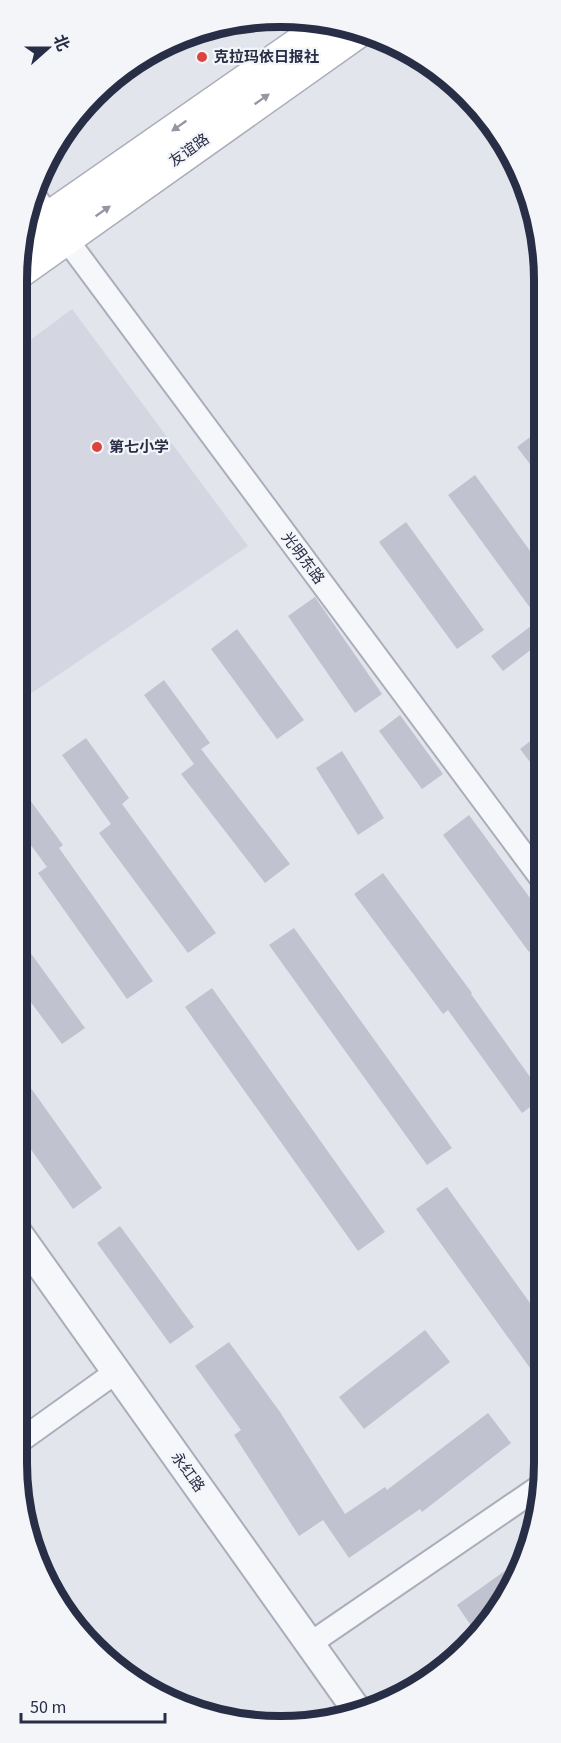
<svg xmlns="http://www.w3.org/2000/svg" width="561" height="1743" viewBox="0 0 561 1743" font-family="'Source Sans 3','Noto Sans SC',sans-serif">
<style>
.built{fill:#d4d7e2}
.building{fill:#c0c2d0}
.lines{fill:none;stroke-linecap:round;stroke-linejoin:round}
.minor-casing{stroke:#abaeba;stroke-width:26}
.tertiary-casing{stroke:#abaeba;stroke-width:32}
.secondary-casing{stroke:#abaeba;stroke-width:36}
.minor{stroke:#f6f7fa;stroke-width:22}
.tertiary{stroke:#f6f7fa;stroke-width:28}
.secondary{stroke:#fff;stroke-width:33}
.oneway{fill:#9496a3}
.poi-dot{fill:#dc453d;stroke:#f3f5f9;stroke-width:2}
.labels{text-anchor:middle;stroke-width:4.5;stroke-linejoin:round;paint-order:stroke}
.poi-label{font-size:15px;font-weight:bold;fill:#292e47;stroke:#f3f5f9;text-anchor:start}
.street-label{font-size:15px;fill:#292e47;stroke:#f3f5f9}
.rim{fill:none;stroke:#292e47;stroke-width:8}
</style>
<rect width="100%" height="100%" fill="#e3e5ec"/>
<polygon class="built" points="72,309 248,546 20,701 21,347"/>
<g class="building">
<polygon points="542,428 542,480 517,447"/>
<polygon points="475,475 541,566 541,642 503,671 491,656 539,620 448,495"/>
<polygon points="406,522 484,630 457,649 379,542"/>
<polygon points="315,597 382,694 355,713 288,616"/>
<polygon points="237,629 304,720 277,739 211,649"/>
<polygon points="164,680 210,743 201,749 290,864 265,883 181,774 194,764 144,695"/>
<polygon points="400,715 443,774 422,789 379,731"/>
<polygon points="541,733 541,776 520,749"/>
<polygon points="86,738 129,798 122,804 216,933 188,953 99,833 111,824 62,755"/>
<polygon points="342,751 384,818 358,835 316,768"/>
<polygon points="19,785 63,845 59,848 153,981 127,999 38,873 47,867 19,829"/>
<polygon points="469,815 541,913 541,961 532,949 529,952 443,835"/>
<polygon points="383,873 472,993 471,994 540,1091 540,1100 522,1113 448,1010 443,1014 354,894"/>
<polygon points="294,928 452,1148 427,1165 269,945"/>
<polygon points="19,937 85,1028 62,1044 18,985"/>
<polygon points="212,988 385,1232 358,1251 185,1007"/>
<polygon points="18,1070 102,1188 73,1209 18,1131"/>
<polygon points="447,1187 540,1317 540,1382 416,1209"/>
<polygon points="120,1226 194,1327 170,1344 97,1243"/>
<polygon points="425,1330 450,1362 364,1429 339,1397"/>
<polygon points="229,1342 280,1412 345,1514 385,1487 387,1490 488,1413 511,1443 422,1512 420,1509 349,1558 323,1520 299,1536 234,1435 241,1430 195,1366"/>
<polygon points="520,1560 500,1609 476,1633 457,1605"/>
</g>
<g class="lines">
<defs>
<g id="minor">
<polyline points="35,197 541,878"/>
<polyline points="17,1443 116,1372"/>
<polyline points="311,1643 539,1487"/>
</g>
<polyline id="tertiary" points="17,1232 359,1713"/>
<g id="secondary">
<polyline points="22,237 331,22"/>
<polyline points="21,270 358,31"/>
</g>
</defs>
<use href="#minor" class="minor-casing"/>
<use href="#tertiary" class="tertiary-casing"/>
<use href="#secondary" class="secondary-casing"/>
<use href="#minor" class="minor"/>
<use href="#tertiary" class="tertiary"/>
<use href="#secondary" class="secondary"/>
</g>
<defs><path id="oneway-solid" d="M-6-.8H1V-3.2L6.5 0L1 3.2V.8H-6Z" transform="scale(1.5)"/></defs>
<g class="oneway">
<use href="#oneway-solid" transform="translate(262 99) rotate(-35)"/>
<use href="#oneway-solid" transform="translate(179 126) rotate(145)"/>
<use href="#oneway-solid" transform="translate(103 211) rotate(-35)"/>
</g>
<g class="poi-dot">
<circle cx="202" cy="57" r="6"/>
<circle cx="97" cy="447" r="6"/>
</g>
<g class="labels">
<g class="poi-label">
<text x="214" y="62">克拉玛依日报社</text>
<text x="109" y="452">第七小学</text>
</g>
<g class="street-label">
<text transform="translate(189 150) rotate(-35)" y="5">友谊路</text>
<text transform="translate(303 558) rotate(53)" y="5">光明东路</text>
<text transform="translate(188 1472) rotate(54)" y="5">永红路</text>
</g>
</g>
<path d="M0 0H561V1743H0ZM280 27H281A253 253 0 0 1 534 280V1463A253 253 0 0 1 281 1716H280A253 253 0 0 1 27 1463V280A253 253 0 0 1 280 27Z" fill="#f3f5f9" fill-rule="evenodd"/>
<path class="rim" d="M280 27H281A253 253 0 0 1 534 280V1463A253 253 0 0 1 281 1716H280A253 253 0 0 1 27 1463V280A253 253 0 0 1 280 27Z"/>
<g transform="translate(48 48) rotate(69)" stroke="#f3f5f9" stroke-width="4.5" paint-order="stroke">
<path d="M0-4.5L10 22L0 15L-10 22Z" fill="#292e47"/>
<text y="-9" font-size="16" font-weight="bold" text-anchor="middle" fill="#292e47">北</text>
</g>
<path d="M21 1713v9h144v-9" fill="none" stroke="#292e47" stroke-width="3"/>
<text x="30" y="1713" font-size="18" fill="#292e47" stroke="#f3f5f9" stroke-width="4.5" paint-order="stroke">50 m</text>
</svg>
